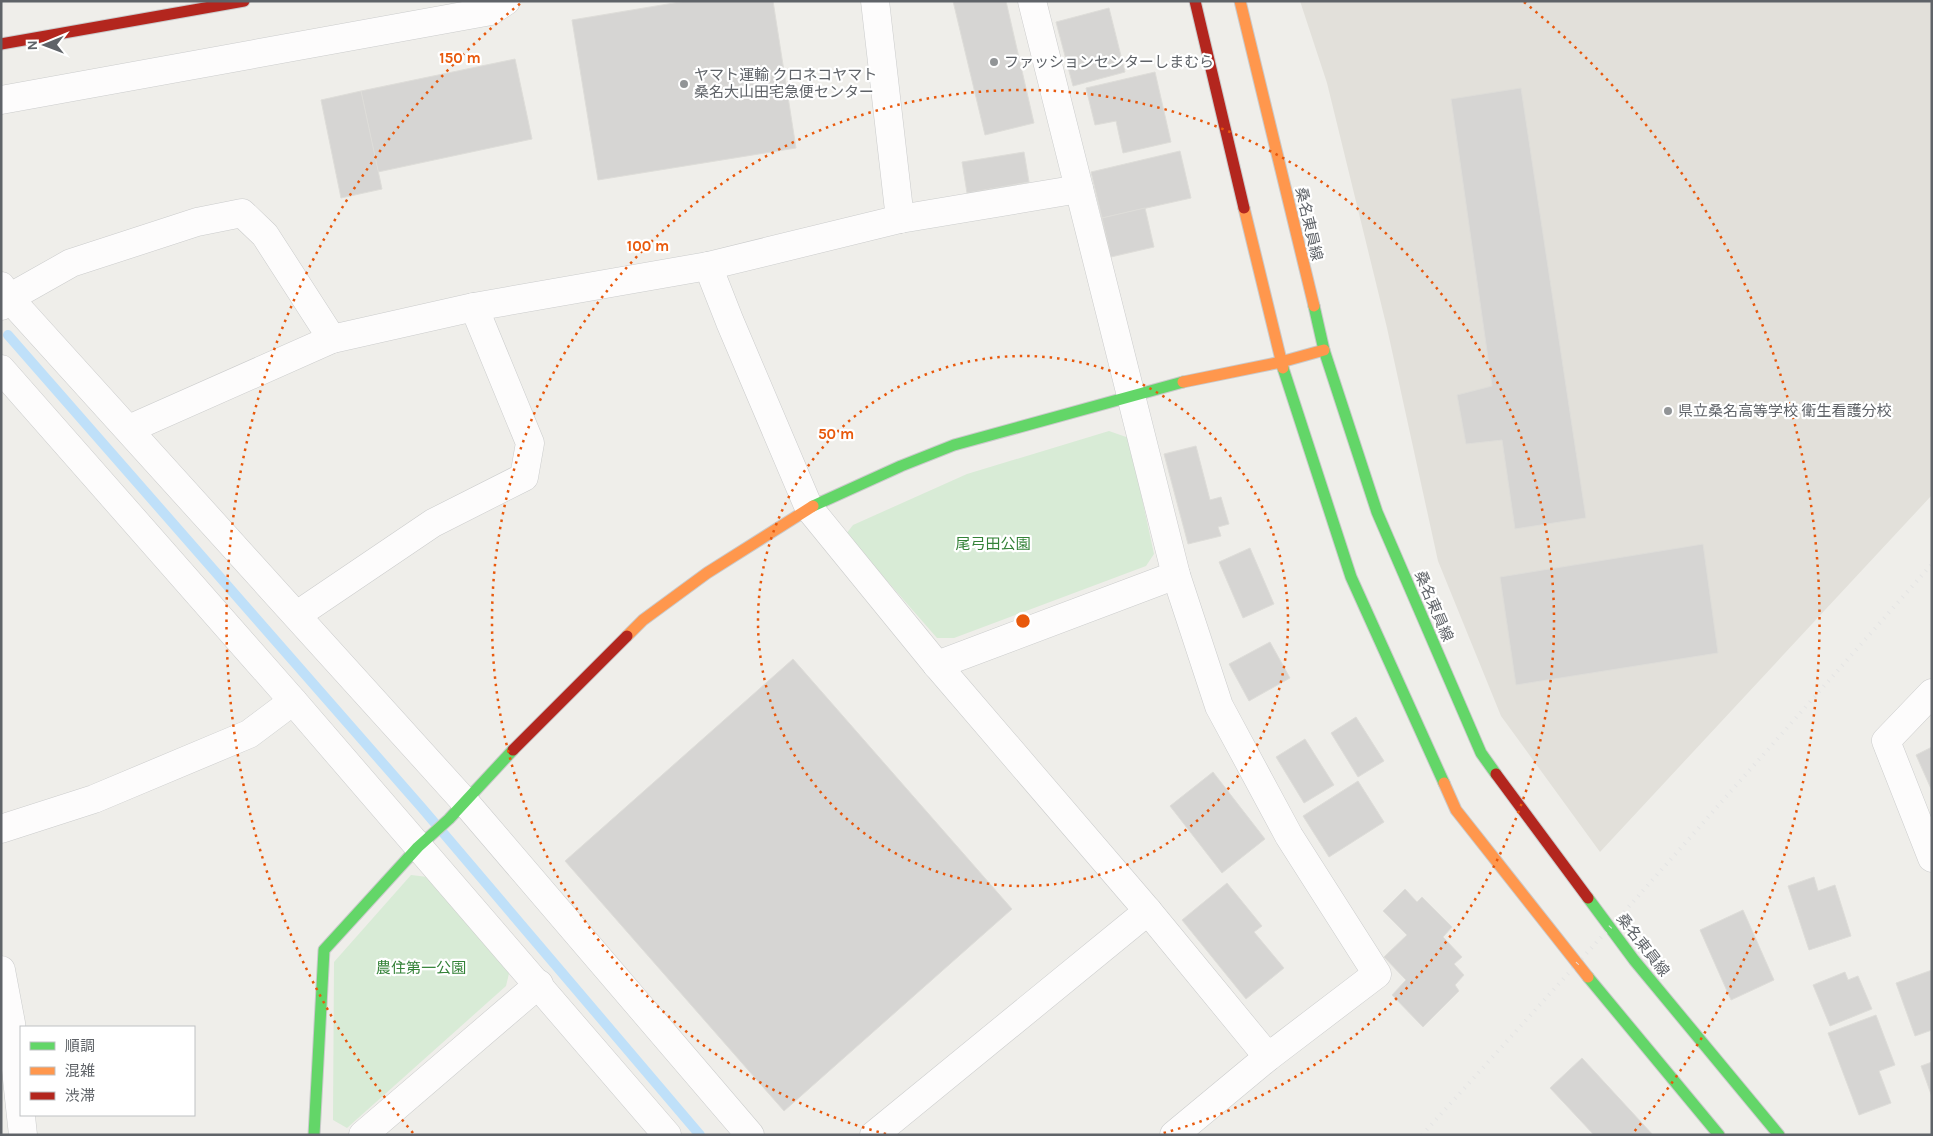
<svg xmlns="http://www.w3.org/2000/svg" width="1933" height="1136" viewBox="0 0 1933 1136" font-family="Karla,'Noto Sans JP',sans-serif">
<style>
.education{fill:#e2e0da}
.green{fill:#d8ebd6}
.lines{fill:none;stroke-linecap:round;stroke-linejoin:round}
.stream{stroke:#bfe0f9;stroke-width:10}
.building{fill:#d6d5d3;stroke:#deddd9}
.street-casing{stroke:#cbcccc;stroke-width:29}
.fast-casing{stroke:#cacacb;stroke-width:13}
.slow-casing{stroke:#cacacb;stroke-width:13}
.jam-casing{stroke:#cacacb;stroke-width:13}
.street{stroke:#fdfcfc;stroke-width:28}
.fast{stroke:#63d668;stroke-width:11}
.slow{stroke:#ff974d;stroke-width:11}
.jam{stroke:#b3261e;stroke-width:11}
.rail{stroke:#e4e4e4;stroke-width:4;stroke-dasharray:1 6;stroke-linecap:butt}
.ring{fill:none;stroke:#e8590c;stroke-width:2.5;stroke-dasharray:2.5 5}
.poi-dot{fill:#919496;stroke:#fff;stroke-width:2}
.labels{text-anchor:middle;stroke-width:4.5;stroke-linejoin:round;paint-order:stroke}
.poi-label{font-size:15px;fill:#5f6368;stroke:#fff;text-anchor:start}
.street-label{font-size:15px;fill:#5f6368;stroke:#fff}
.park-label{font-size:15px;fill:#348238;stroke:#fff}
.centre{fill:#e8590c;stroke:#fff;stroke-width:2.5}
.ring-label{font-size:15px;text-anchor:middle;font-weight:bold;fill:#e8590c;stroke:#fff;stroke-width:4.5;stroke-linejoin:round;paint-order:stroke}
</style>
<rect width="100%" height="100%" fill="#efeeea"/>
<polygon class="education" points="1300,1 1932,1 1932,495 1600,852 1501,716 1438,561 1387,328 1327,83"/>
<g class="green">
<polygon points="1109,431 1129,438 1154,554 1146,566 954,638 937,638 846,534 853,525 967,474"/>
<polygon points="411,875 436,878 512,961 506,986 347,1128 333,1120 334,962"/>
</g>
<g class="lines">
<polyline class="stream" points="8,335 422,808 700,1135"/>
</g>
<g class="building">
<polygon points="686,1 773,1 796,148 598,180 572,20"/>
<polygon points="953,1 1006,1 1034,123 985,135"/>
<polygon points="1109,8 1125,72 1073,86 1056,22"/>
<polygon points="515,59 532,139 378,172 361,91"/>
<polygon points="1155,72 1171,142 1123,153 1116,121 1095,125 1086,88"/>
<polygon points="1521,88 1586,518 1515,529 1502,440 1466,444 1457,395 1492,386 1451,99"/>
<polygon points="361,91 382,189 341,198 321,100"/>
<polygon points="1180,151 1191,198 1102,218 1091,172"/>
<polygon points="1024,152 1029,182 967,193 962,162"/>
<polygon points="1145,208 1154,247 1111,257 1102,218"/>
<polygon points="1196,446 1210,500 1221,497 1229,524 1218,527 1221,536 1188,544 1164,454"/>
<polygon points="1703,544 1718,653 1516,685 1500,577"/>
<polygon points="1250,548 1274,604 1243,618 1219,562"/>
<polygon points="1270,642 1290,678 1249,701 1229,664"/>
<polygon points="793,659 1012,909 784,1111 565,861"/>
<polygon points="1356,717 1384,761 1358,777 1331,733"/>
<polygon points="1305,739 1334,785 1304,803 1276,757"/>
<polygon points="1932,747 1932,791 1916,755"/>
<polygon points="1213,772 1265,839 1222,873 1170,806"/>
<polygon points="1358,781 1384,822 1329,857 1303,816"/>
<polygon points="1814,877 1818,891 1835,885 1851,936 1809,950 1788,886"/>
<polygon points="1227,883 1262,926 1254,932 1284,968 1246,999 1182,920"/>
<polygon points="1405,889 1417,902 1422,897 1452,927 1443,937 1462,957 1454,964 1464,975 1455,985 1459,991 1423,1027 1392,995 1406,980 1384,957 1407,935 1383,911"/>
<polygon points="1743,910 1774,980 1731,1000 1700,930"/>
<polygon points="1932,970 1932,1030 1915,1036 1896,983"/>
<polygon points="1845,972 1848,980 1858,976 1872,1009 1830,1026 1813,985"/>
<polygon points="1876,1015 1895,1065 1879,1071 1891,1103 1859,1115 1828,1033"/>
<polygon points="1582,1058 1653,1135 1594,1135 1550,1088"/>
<polygon points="1932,1062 1932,1097 1921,1066"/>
</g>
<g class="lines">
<defs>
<g id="street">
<polyline points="875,1 900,219"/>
<polyline points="1032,1 1176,575 1219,706 1289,836 1377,974 1268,1057 1174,1135"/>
<polyline points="1,100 491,11 506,1"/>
<polyline points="708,266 730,322 809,508 937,665 1148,911 1268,1057"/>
<polyline points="1,286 9,298 465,802 750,1135"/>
<polyline points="1,306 9,298 71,263 197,222 242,213 265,235 332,339"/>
<polyline points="1,369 293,701 667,1135"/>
<polyline points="129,429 332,339 474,307 708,266 900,219 1079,189"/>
<polyline points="297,615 433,523 524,477 530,443 474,307"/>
<polyline points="937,665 1176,575"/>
<polyline points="1932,693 1886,741 1932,858"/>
<polyline points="1,829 94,799 249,734 293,701"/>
<polyline points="1,970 11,1023 23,1135"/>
<polyline points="363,1135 539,984"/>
<polyline points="874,1135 1148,911"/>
</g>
<g id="fast">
<polyline points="1314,306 1324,350 1377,512 1481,753 1496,774"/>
<polyline points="1283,368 1351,577 1444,783"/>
<polyline points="813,506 901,466 954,445 1183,382"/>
<polyline points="1588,898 1634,960 1779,1135"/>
<polyline points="1588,977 1719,1135"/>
<polyline points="314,1135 324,950 418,847 449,819 513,750"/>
</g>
<g id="slow">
<polyline points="1240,1 1314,306"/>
<polyline points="1244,208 1283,368"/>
<polyline points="1183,382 1281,362 1324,350"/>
<polyline points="627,636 643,620 707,573 813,506"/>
<polyline points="1444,783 1456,810 1588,977"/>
</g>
<g id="jam">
<polyline points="1195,1 1244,208"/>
<polyline points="1,44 244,1"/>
<polyline points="513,750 627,636"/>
<polyline points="1496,774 1588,898"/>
</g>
</defs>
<use href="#street" class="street-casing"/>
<use href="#fast" class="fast-casing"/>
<use href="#slow" class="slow-casing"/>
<use href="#jam" class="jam-casing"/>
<use href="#street" class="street"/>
<use href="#fast" class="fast"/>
<use href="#slow" class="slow"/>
<use href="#jam" class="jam"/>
<polyline class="rail" points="1422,1135 1633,902 1932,564"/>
</g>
<g class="ring">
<circle cx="1023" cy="621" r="265"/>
<path d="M886 1134A531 531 0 1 1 1160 1134"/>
<path d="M413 1133A796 796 0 0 1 522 2M1524 2A796 796 0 0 1 1633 1133"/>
</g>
<g class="poi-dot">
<circle cx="994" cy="62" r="5"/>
<circle cx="684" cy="84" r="5"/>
<circle cx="1668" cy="411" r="5"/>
</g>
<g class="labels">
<g class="poi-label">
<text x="1004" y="67">ファッションセンターしまむら</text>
<text x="694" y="80">ヤマト運輸 クロネコヤマト<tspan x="694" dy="17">桑名大山田宅急便センター</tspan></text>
<text x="1678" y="416">県立桑名高等学校 衛生看護分校</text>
</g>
<g class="street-label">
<text transform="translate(1309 224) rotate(77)" y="5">桑名東員線</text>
<text transform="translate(1434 606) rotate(67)" y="5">桑名東員線</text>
<text transform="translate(1643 945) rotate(52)" y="5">桑名東員線</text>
</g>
<g class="park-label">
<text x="993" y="549">尾弓田公園</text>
<text x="421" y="973">農住第一公園</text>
</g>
</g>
<circle cx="1023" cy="621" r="8" class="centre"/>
<g class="ring-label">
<text x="460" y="63">150 m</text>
<text x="648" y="251">100 m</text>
<text x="836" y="439">50 m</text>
</g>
<rect width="1933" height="1136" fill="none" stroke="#5f6368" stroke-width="5"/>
<rect x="20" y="1026" width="175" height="90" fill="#ffffff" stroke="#bfc1c3"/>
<rect x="30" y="1042" width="25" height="8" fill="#63d668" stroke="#bfc1c3"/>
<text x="65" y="1051" font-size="15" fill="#5f6368">順調</text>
<rect x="30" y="1067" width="25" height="8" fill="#ff974d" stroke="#bfc1c3"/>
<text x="65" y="1076" font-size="15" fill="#5f6368">混雑</text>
<rect x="30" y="1092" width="25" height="8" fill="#b3261e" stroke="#bfc1c3"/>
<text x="65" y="1101" font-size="15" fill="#5f6368">渋滞</text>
<g transform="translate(45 45) rotate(269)" stroke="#ffffff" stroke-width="4" paint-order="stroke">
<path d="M0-4L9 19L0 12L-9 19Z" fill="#5f6368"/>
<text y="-8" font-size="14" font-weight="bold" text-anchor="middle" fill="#5f6368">N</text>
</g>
</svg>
